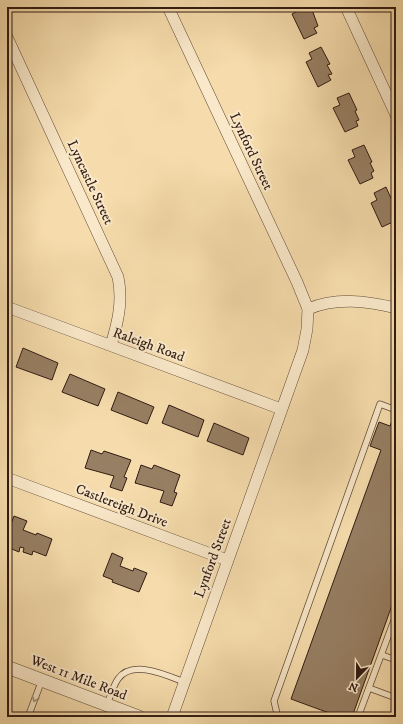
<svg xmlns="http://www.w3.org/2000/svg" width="403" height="724" viewBox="0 0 403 724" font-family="'IM FELL DW Pica',serif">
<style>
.building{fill:#977f63;stroke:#311b13}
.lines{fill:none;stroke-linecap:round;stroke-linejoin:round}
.service-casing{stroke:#624b39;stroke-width:7}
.minor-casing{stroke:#624b39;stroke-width:12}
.tertiary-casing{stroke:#624b39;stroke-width:14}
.service{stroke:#f9e8c9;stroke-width:5.5}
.minor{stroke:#f9e8c9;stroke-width:11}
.tertiary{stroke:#f9e8c9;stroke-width:13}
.oneway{stroke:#9f8c77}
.labels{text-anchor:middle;stroke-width:4;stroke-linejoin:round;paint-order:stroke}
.street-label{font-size:14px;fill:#311b13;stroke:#f9e8c9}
</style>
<rect width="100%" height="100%" fill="#f6dcac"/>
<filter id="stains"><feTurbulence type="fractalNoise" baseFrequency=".005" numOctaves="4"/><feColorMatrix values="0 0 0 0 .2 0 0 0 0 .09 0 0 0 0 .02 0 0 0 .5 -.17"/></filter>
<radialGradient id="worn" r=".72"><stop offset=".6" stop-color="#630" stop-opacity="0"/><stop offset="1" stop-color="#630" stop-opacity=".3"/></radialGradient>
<g class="building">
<polygon points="296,7 311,7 318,26 314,28 317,33 304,39 292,14 298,11"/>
<polygon points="321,47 330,64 327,65 332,74 328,75 331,80 318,87 306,62 312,59 309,53"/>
<polygon points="349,93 357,110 355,111 359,120 356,121 358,126 345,132 333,108 340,105 337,98"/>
<polygon points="364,145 372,162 370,163 374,171 371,173 373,178 360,184 348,160 355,157 352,150"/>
<polygon points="386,187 394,205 392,206 396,214 393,216 395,221 382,227 371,203 377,200 374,193"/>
<polygon points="23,348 58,363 52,380 16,367"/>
<polygon points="70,374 105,389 98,406 62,392"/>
<polygon points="118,392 154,407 147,424 111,410"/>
<polygon points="169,405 204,420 198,437 162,423"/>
<polygon points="393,418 396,419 396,594 352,717 340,717 291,699 381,450 370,446 379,422 390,426"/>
<polygon points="214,423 249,438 243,455 207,441"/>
<polygon points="91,450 102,454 104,451 131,460 124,477 127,478 122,491 110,487 114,476 85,468"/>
<polygon points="141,465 152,469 154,465 180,475 174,492 177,493 172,506 160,502 164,491 135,483"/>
<polygon points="14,516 27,521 23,530 36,535 37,533 52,539 46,556 33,551 32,555 23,552 24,548 20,547 19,552 7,547 10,533 8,532"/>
<polygon points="112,553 123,558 120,566 133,571 134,568 147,573 139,592 112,582 113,580 103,576"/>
</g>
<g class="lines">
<defs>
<g id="service">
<polyline points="382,655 396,660"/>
<polyline points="369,688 396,698"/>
<path d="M107 705C110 697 113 686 118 679 132 659 166 675 184 682"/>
<polyline points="28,717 42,680"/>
<polyline points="276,717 277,714 274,701 380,404 396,410"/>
<polyline points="358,717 396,615"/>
</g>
<g id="minor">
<polyline points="168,7 297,282 308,309 307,329 303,350 172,717"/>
<polyline points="346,7 396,115"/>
<path d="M7 37 118 277C123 301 118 322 111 345"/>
<polyline points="7,307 281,409"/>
<path d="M308 309C337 297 366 301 396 308"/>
<polyline points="7,478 227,560"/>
</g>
<polyline id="tertiary" points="7,667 139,717"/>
</defs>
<use href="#service" class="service-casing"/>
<use href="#minor" class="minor-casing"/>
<use href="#tertiary" class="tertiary-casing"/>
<use href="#service" class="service"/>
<use href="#minor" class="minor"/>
<use href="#tertiary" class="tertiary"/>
</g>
<defs><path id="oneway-chevron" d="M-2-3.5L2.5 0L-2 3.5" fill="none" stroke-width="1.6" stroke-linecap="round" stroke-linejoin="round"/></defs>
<use class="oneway" href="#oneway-chevron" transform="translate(35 699) rotate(111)"/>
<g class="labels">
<g class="street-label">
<text transform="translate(252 151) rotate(65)" y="5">Lynford Street</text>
<text transform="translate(91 182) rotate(65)" y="5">Lyncastle Street</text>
<text transform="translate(149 344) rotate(20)" y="5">Raleigh Road</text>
<text transform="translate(122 505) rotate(21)" y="5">Castlereigh Drive</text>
<text transform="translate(212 558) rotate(-70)" y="5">Lynford Street</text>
<text transform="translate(79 677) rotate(21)" y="5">West 11 Mile Road</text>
</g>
</g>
<rect width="403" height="724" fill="none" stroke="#f6dcac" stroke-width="24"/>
<rect x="8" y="8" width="387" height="708" fill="none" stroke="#311b13" stroke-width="2"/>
<rect x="12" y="12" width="379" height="700" fill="none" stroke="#311b13"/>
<g transform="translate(357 678) rotate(202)" stroke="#f9e8c9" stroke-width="3" paint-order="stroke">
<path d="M0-3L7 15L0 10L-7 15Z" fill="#311b13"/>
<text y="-6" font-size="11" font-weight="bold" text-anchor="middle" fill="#311b13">N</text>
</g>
<rect width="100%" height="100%" filter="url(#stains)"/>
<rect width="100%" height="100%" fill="url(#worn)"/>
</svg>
